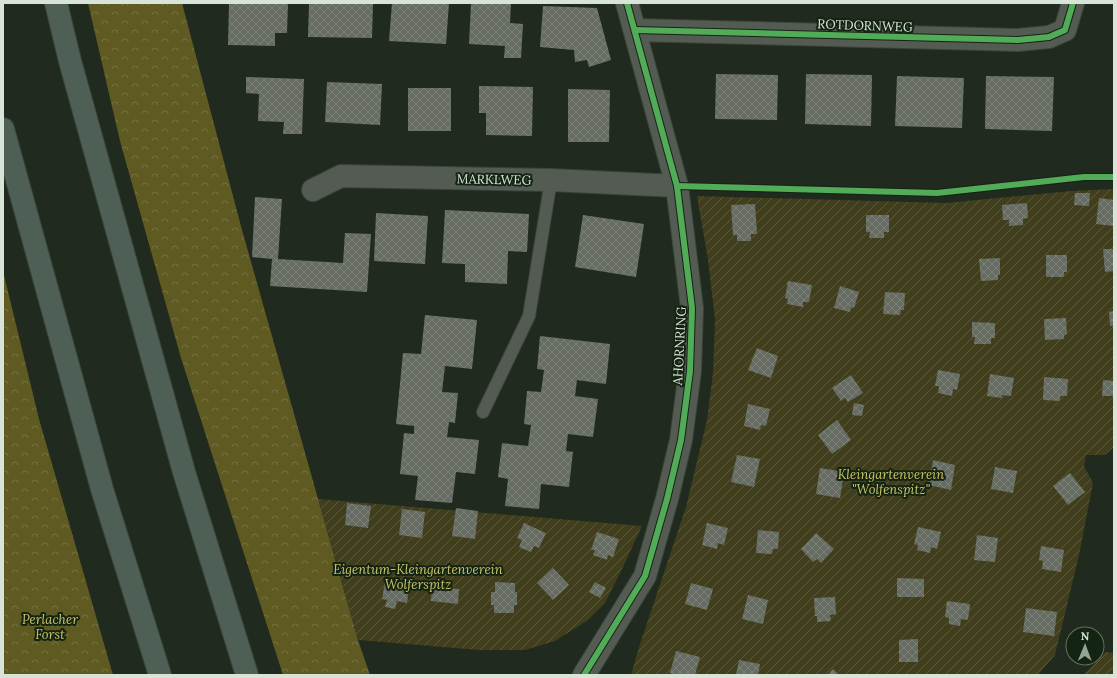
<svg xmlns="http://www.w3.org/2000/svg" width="1117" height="678" viewBox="0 0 1117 678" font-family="Lora,serif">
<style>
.forest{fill:url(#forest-crowns)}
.garden{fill:url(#garden-furrows)}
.building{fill:url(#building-cross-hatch)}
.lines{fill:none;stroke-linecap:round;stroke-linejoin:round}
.lane-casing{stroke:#3b443b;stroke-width:14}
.street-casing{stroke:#3b443b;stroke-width:24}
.highway-casing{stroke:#3b443b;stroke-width:24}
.lane{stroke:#545b53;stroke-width:12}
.street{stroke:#545b53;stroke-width:22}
.highway{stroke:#4e6055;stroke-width:22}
.cycleway-casing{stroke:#142412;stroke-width:8}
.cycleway{stroke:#51ab58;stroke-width:6}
.labels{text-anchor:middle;stroke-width:4;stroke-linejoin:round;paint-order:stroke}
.street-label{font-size:13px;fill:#d9e4d8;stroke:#142412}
.park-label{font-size:13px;font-style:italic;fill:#ccc268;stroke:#142412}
</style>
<defs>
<pattern id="forest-crowns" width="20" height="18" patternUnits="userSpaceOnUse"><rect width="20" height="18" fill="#5e5a22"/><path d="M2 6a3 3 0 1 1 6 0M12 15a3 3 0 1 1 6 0" fill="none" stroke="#747241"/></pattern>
<pattern id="garden-furrows" width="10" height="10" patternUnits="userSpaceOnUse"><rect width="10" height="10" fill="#403e1d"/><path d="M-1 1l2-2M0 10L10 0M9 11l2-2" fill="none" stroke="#5b5a3d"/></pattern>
<pattern id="building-cross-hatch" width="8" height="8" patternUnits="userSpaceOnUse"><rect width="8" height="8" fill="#666c62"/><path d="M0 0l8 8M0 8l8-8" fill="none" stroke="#7b8178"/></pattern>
</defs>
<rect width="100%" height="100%" fill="#202a1f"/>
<g class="forest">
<polygon points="88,3 182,3 242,230 358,640 370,675 283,675 181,358 120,141"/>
<polygon points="3,271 39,419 113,675 3,675"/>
</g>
<g class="garden">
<polygon points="1114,189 1114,447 1105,455 1086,455 1084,466 1093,483 1079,555 1055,655 1038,675 631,675 639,647 686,507 707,420 713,373 715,319 708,260 697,196 946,203 1071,191"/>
<polygon points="318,499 642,526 622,569 605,603 588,620 555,641 525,650 479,650 358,640"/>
<polygon points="1106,652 1114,653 1114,675 1083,675"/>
</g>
<g class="building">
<polygon points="229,3 288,3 287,33 275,33 275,46 228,45"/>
<polygon points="309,3 373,3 372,38 308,37"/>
<polygon points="392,3 449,3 446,44 389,41"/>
<polygon points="471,3 511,3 510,23 523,24 521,58 504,58 505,46 469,44"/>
<polygon points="543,6 597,8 611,60 589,67 587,60 575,62 574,50 540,47"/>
<polygon points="716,74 778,75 777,120 715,119"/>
<polygon points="806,74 872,75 871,126 805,124"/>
<polygon points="897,76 964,78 962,128 895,126"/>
<polygon points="986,76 1054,77 1052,131 985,129"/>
<polygon points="246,77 304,79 302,134 283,134 284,122 258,121 259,94 246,93"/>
<polygon points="327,82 382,84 380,125 325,122"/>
<polygon points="479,86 533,87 532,136 486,135 486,113 479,113"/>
<rect x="408" y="88" width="43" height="43"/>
<polygon points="568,89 610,90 609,142 568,142"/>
<polygon points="1075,193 1090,193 1089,206 1074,205"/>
<polygon points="255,197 282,199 278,259 343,263 345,233 371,234 367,292 270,286 272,259 252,257"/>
<polygon points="1099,198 1114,200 1114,226 1096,224"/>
<polygon points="1027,203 1028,218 1023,219 1023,225 1009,226 1009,220 1003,220 1002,205"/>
<polygon points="755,204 757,234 751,234 751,241 737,241 737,235 733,235 731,205"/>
<polygon points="445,210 529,214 527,252 508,251 507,284 465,282 465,264 442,263"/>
<polygon points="376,213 428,216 425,264 374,261"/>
<polygon points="583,215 644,224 636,277 575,267"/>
<polygon points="866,215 889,215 889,232 884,232 884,238 869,238 870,232 866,232"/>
<polygon points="1103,249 1114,249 1114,271 1105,272"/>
<polygon points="1046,255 1067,255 1067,272 1064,272 1064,277 1046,277"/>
<polygon points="1000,258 1000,275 998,275 998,280 981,281 979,259"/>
<polygon points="788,281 812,285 809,302 803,302 803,307 787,304 788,299 785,298"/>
<polygon points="840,286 859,292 854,308 851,307 850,312 834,308"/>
<polygon points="885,292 905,293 904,310 901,310 900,315 883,314"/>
<polygon points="1114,311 1114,326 1110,326 1109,312"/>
<polygon points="425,315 477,320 472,369 445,366 442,392 458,393 455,423 449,422 447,437 479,440 475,474 456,472 452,503 415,500 418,476 400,474 404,433 414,434 414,426 396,424 403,353 421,354"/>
<polygon points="1066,318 1067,334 1064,335 1064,339 1045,340 1044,319"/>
<polygon points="972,322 995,323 995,338 991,338 991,344 974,344 975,337 972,337"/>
<polygon points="540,336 610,344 606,384 577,380 575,396 598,399 593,437 568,434 566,451 573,452 569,487 541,484 539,509 505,506 508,479 498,477 502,443 528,446 531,425 524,424 527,391 541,392 544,370 537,369"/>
<polygon points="757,348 778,356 771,378 748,370"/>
<polygon points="938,370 960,374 957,390 953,389 952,396 938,393 939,386 935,386"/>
<polygon points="990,374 1014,378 1011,396 1002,395 1002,398 987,396"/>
<polygon points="851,375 863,393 848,402 845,398 841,401 832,388"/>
<polygon points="1044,377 1068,379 1067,396 1060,396 1060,401 1043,400"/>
<polygon points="1103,380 1114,381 1114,396 1102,396"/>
<polygon points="854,403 864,405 862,416 852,415"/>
<polygon points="748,404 770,409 766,426 761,425 760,430 744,426"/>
<polygon points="837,420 851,440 832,454 818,435"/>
<polygon points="737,455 760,459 754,487 731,482"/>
<polygon points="933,460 955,465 951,490 929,485"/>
<polygon points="995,467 1017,471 1013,493 991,489"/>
<polygon points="820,468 844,472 840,498 816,494"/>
<polygon points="1070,473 1085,492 1068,505 1053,486"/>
<polygon points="347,503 371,506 368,528 345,525"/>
<polygon points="456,508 478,511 475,539 452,536"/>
<polygon points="402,509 425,512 422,538 399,535"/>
<polygon points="524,523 546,533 539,548 534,546 531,552 519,547 522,540 517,538"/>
<polygon points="707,523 728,528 724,545 718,543 717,549 702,545"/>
<polygon points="918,527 941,532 937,549 931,547 930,553 917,550 918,545 914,544"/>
<polygon points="758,530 779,532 778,549 773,549 772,554 756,553"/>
<polygon points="597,532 619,539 613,557 608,555 607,560 593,555 595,550 591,550"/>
<polygon points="816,533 834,549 821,563 817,559 813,562 801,549"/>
<polygon points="977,535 998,538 995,562 974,560"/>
<polygon points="1041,546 1064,550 1061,572 1042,569 1043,561 1039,560"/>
<polygon points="553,568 569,585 553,600 537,583"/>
<polygon points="897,578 924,579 924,597 897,597"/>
<polygon points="385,582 409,587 407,603 397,601 395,609 385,607 387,600 382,599"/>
<polygon points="495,582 515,583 515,592 517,592 517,605 514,605 514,613 494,613 494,605 491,605 491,592 495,592"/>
<polygon points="595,582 606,588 600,598 589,592"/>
<polygon points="691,583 713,589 707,610 685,604"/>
<polygon points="432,587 459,589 458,604 431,601"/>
<polygon points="748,595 768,600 763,624 742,619"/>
<polygon points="835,597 836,614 830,615 831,621 817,622 817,616 815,616 814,598"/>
<polygon points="947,601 970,604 968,620 961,619 960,626 949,624 949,618 945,617"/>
<polygon points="1026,608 1057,612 1054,636 1023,632"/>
<polygon points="918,639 918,662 899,662 899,640"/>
<polygon points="676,651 700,657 695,675 675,675 670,673"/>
<polygon points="739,660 760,664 758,675 736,675"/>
<polygon points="833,669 839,675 828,675"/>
</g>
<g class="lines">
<defs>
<polyline id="lane" points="483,412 529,316 551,180"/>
<g id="street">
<polyline points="635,30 1018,40 1049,37 1065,30 1073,3"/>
<polyline points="313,190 341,176 551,180 677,186"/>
<polyline points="584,675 645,576 667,499 681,440 690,371 692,308 677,186 627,3"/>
</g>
<g id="highway">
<polyline points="56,3 70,61 184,472 247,675"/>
<polyline points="3,129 102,489 160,675"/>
</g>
</defs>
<use href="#lane" class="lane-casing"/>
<use href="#street" class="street-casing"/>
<use href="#highway" class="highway-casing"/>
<use href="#lane" class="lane"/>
<use href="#street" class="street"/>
<use href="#highway" class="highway"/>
<defs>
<g id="cycleway">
<polyline points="635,30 1018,40 1049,37 1065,30 1073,3"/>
<polyline points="677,186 937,193 1084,177 1114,177"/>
<polyline points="584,675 645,576 667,499 681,440 690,371 692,308 677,186 627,3"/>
</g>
</defs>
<use href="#cycleway" class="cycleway-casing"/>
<use href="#cycleway" class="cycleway"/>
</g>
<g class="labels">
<g class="street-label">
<text transform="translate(865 25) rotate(2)" y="5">ROTDORNWEG</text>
<text transform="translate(494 179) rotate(1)" y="5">MARKLWEG</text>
<text transform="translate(679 346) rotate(-87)" y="5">AHORNRING</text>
</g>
<g class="park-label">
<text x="891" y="479">Kleingartenverein<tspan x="891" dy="15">"Wolfenspitz"</tspan></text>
<text x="418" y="574">Eigentum-Kleingartenverein<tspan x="418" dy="15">Wolferspitz</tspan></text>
<text x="50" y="624">Perlacher<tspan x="50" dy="15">Forst</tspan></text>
</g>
</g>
<rect width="1117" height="678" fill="none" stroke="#d9e4d8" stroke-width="8"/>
<g transform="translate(1085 646) rotate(1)"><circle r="19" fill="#142412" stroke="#637161"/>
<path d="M0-3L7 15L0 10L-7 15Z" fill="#98a397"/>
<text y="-6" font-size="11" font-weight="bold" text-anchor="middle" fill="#d9e4d8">N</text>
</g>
</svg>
